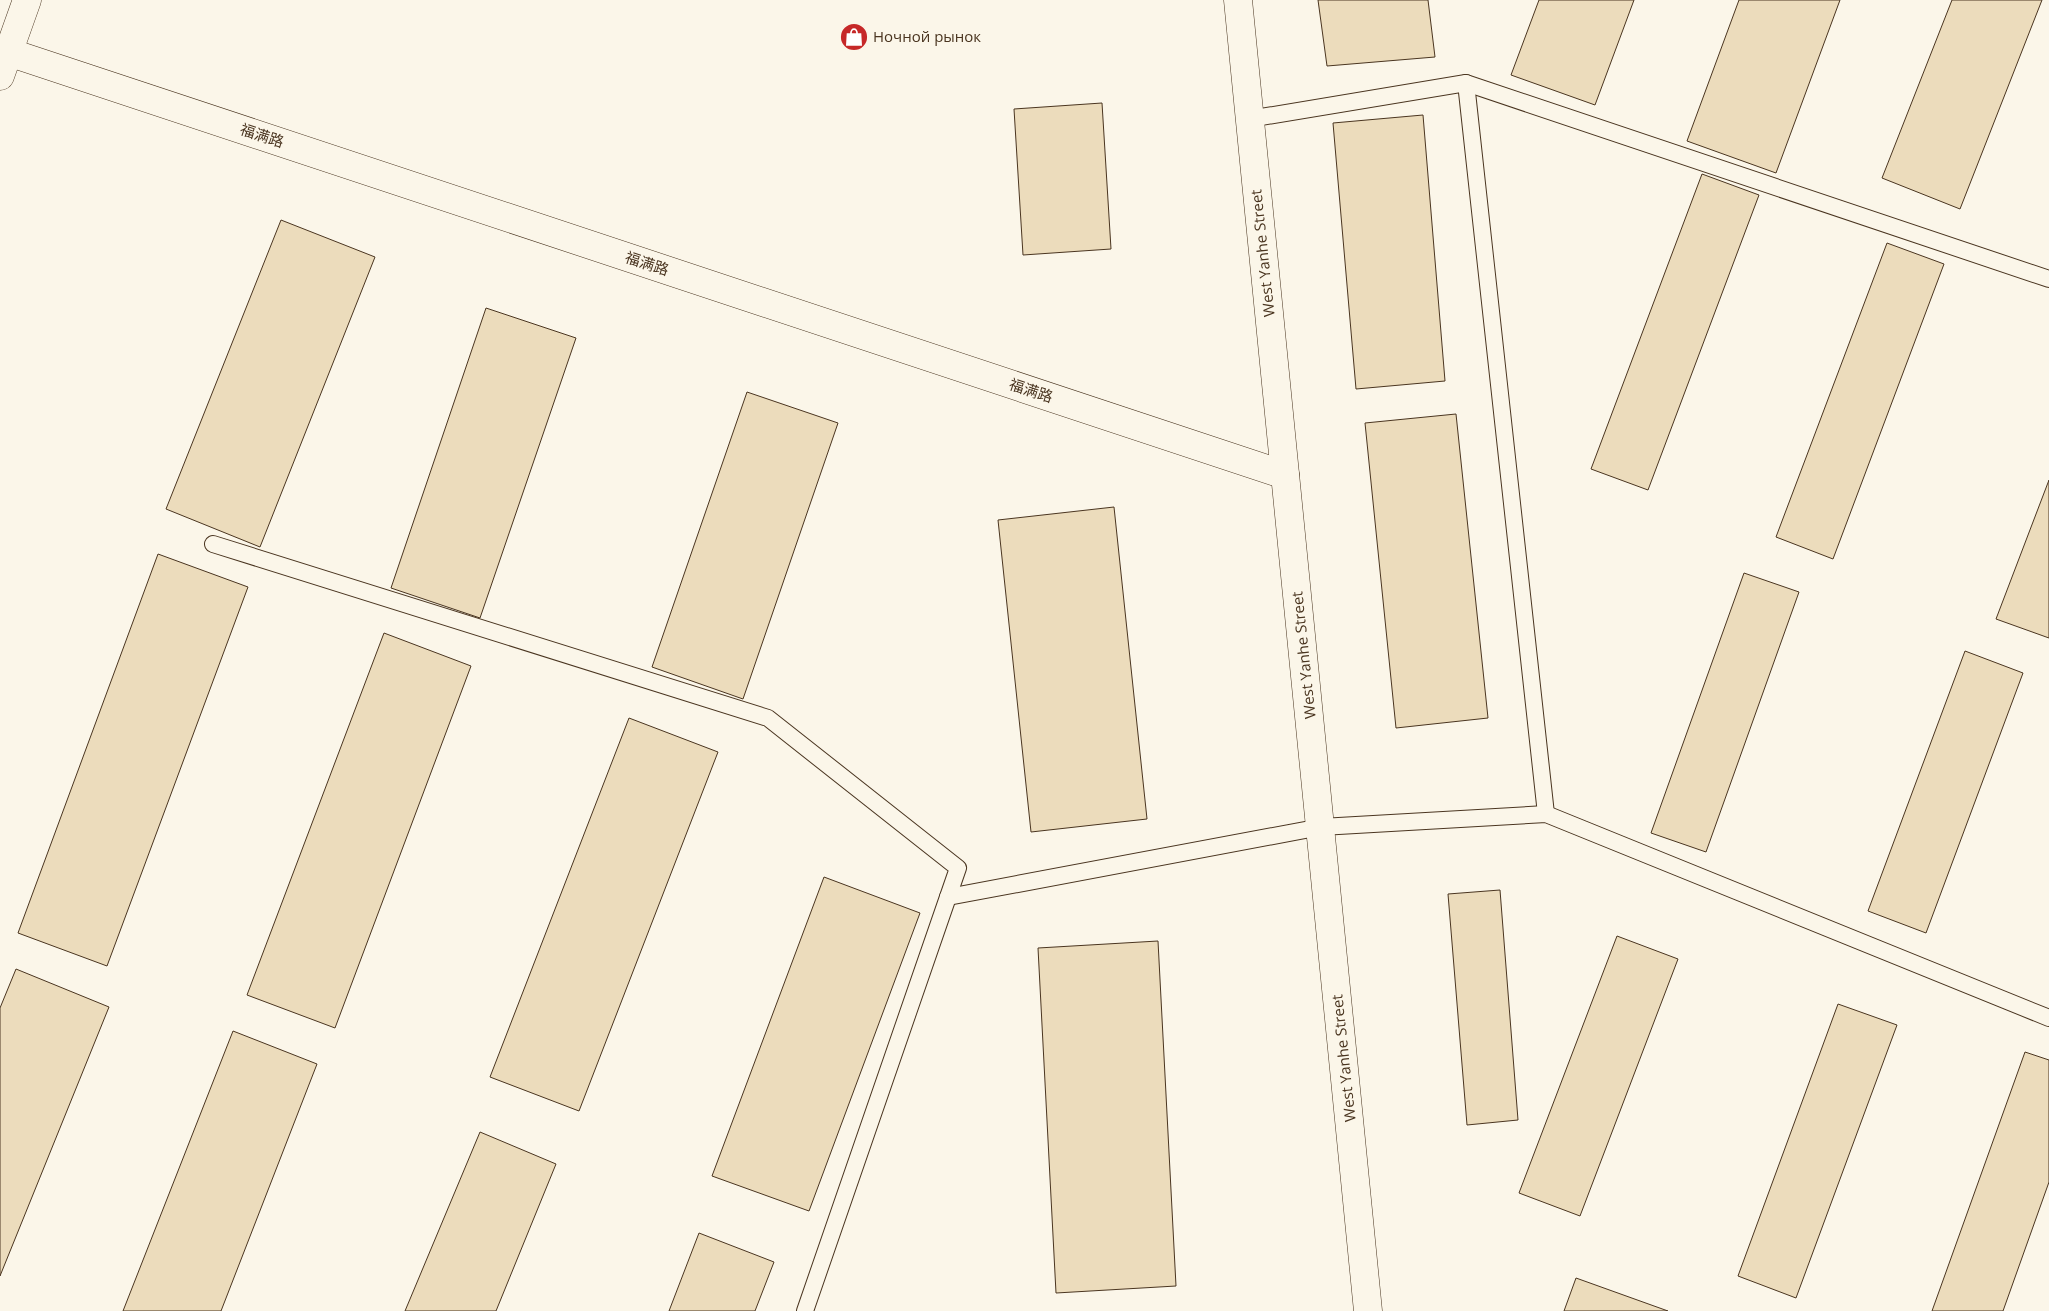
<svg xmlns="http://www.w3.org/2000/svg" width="2049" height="1311" viewBox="0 0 2049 1311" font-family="'Open Sans','Noto Sans SC',sans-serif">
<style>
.building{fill:#ecdcbc;stroke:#4a3520}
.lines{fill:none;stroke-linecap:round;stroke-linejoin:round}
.lane-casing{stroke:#4a3520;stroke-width:18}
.street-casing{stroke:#4a3520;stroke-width:29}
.secondary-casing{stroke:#4a3520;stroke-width:29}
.lane{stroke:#fbf6e9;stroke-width:16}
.street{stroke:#fbf6e9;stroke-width:28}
.secondary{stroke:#fbf6e9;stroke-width:28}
.labels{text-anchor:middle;stroke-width:4;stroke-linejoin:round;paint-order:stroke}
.poi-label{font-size:15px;fill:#4a3520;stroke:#fbf6e9;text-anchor:start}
.street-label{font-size:15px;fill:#4a3520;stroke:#fbf6e9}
</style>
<rect width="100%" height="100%" fill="#fbf6e9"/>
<g class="building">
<polygon points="1318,0 1428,0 1435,57 1327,66"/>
<polygon points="1539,0 1634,0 1595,105 1511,75"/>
<polygon points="1739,0 1840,0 1776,173 1687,141"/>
<polygon points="1952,0 2042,0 1960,209 1882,178"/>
<polygon points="1102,103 1111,249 1023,255 1014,109"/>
<polygon points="1423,115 1445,381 1356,389 1333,123"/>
<polygon points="1702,174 1759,195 1648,490 1591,469"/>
<polygon points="281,220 375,257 260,547 166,509"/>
<polygon points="1887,243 1944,264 1833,559 1776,537"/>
<polygon points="486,308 576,338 480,618 391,588"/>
<polygon points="747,392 838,423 743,699 652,667"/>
<polygon points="1456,414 1488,718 1396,728 1365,423"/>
<polygon points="2049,480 2049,638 1996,619"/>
<polygon points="1114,507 1147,819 1031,832 998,520"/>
<polygon points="158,554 248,587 107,966 18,933"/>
<polygon points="1744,573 1799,592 1706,852 1651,833"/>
<polygon points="384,633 471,666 335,1028 247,995"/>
<polygon points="1965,651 2023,673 1926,933 1868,911"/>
<polygon points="629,718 718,752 579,1111 490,1077"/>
<polygon points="824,877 920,913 809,1211 712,1176"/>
<polygon points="1500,890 1518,1120 1467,1125 1448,894"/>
<polygon points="1617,936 1678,959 1580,1216 1519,1193"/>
<polygon points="1158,941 1176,1286 1056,1293 1038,948"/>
<polygon points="16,969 109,1007 0,1276 0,1008"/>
<polygon points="1838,1004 1897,1025 1796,1298 1738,1276"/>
<polygon points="233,1031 317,1064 221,1311 123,1311"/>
<polygon points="2025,1052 2049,1060 2049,1182 2003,1311 1932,1311"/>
<polygon points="480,1132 556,1164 496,1311 405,1311"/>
<polygon points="699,1233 774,1262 755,1311 669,1311"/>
<polygon points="1576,1278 1668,1311 1564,1311"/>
</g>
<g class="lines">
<defs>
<g id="lane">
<polyline points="1466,83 1546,814"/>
<polyline points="1249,119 1466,83 2049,279"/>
<polyline points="213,544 768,718 958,868 805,1311"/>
<polyline points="948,897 1321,827 1546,814 2049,1018"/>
</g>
<polyline id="street" points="8,52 1285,475"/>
<g id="secondary">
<polyline points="1238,0 1368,1311"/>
<polyline points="0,76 27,0"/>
</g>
</defs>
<use href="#lane" class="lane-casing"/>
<use href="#street" class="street-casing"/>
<use href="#secondary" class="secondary-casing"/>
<use href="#lane" class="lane"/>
<use href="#street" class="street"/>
<use href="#secondary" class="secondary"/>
</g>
<defs>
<symbol id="shop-disc" viewBox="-11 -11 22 22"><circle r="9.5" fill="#c62828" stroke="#fbf6e9"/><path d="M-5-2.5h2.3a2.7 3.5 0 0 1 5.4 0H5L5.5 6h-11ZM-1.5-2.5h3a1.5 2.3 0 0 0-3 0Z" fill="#fff"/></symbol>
</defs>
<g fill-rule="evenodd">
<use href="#shop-disc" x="838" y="21" width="32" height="32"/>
</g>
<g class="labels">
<g class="poi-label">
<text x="873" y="42">Ночной рынок</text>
</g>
<g class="street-label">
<text transform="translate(262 136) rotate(18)" y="5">福满路</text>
<text transform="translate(1263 253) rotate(-96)" y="5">West Yanhe Street</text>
<text transform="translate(647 264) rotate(18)" y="5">福满路</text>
<text transform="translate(1031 391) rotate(18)" y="5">福满路</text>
<text transform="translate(1304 655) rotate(-96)" y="5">West Yanhe Street</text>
<text transform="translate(1344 1058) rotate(-96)" y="5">West Yanhe Street</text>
</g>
</g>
</svg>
